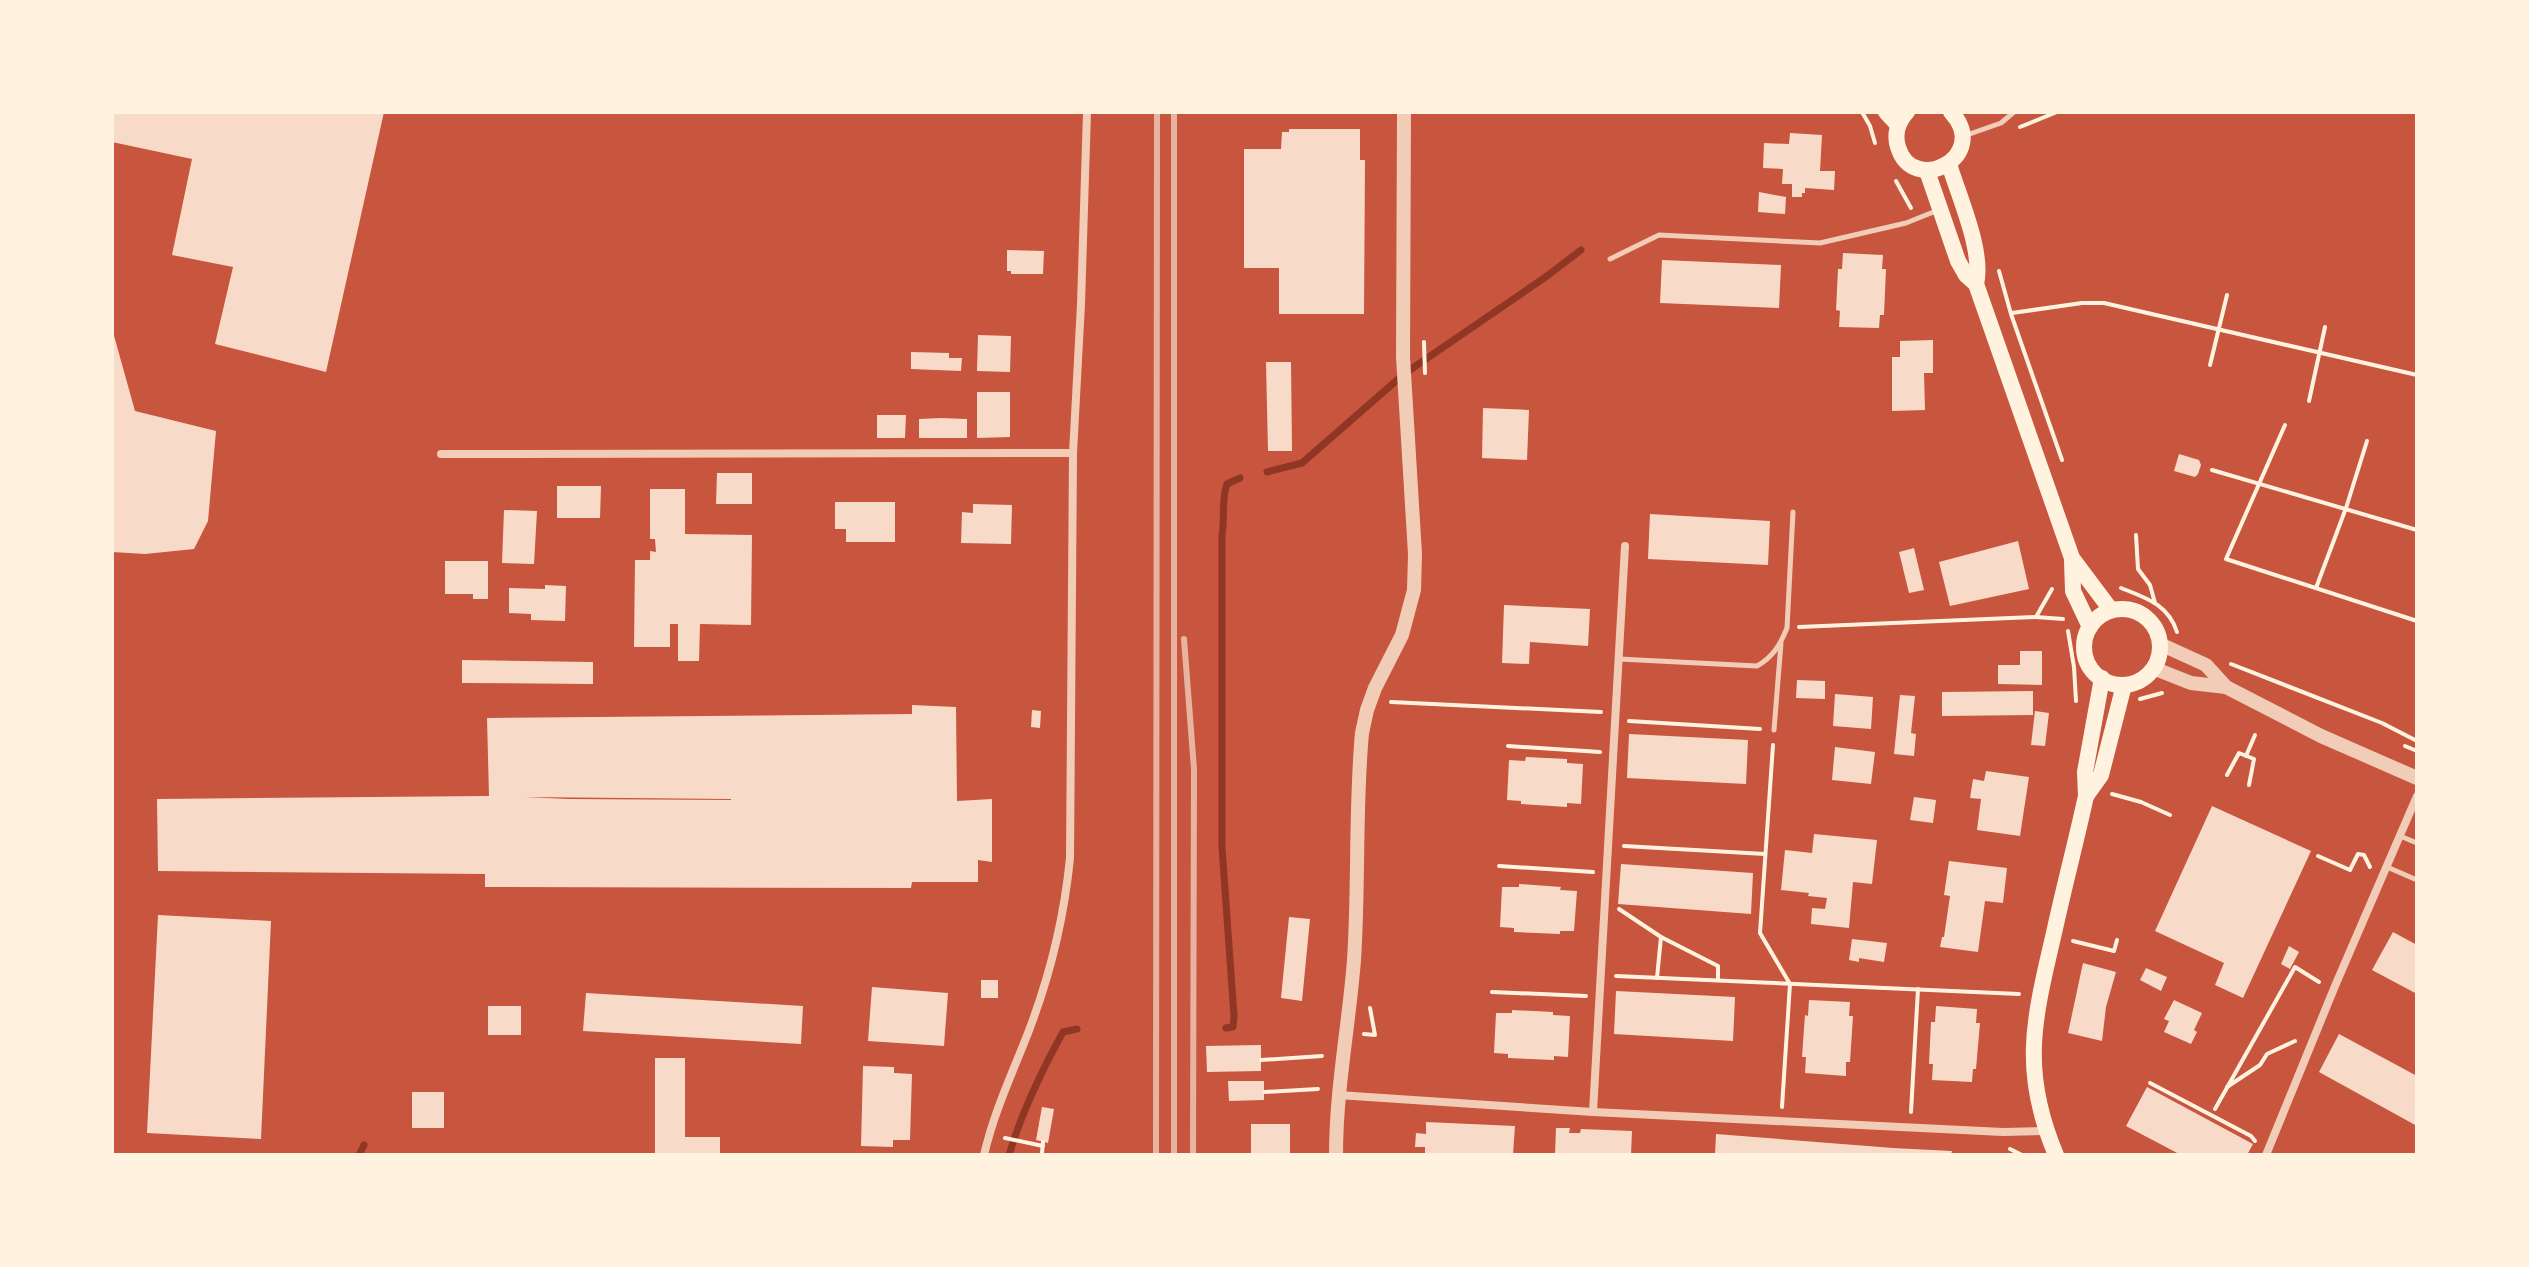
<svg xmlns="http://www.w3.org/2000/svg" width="2529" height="1267" viewBox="0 0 2529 1267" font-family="'Asap Condensed',sans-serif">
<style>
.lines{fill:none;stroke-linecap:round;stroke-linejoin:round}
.stream{stroke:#8f3625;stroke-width:7}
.building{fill:#f7dbc8;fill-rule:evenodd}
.path{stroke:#fff3e0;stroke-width:4}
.service{stroke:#f1ccb7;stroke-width:5}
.minor{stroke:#f1ccb7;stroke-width:8}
.tertiary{stroke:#f1ccb7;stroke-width:14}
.secondary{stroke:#fff3e0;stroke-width:16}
.rail{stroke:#e9b49f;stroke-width:6}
</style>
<rect width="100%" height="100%" fill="#c8553d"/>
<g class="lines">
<g class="stream">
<polyline points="1267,472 1302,463 1404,374 1547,276 1581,250"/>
<path d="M1226 1028 1233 1027 1234 1016 1222 847V535C1225 518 1221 500 1227 484L1240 478"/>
<polyline points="359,1155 364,1145"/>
<path d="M1009 1155C1022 1111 1041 1072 1063 1032L1077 1029"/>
</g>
</g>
<g class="building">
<polygon points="112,112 384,112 326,372 215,344 233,267 172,255 192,159 112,142"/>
<polygon points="1289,129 1360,129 1360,160 1365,160 1364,314 1279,314 1279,268 1244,268 1244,149 1281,149 1282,132 1289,132"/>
<polygon points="1790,133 1822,135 1820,171 1835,171 1834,190 1805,188 1805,193 1802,193 1802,197 1792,197 1792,184 1782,184 1783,169 1763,168 1764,143 1789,144"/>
<polygon points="1759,192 1786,197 1785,214 1758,212"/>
<polygon points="1007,250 1044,251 1043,274 1011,274 1011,271 1007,271"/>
<polygon points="1843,253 1883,255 1882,269 1886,269 1884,315 1880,315 1879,328 1839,327 1840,311 1836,310 1838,269 1842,269"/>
<polygon points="1662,260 1781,265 1779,308 1660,303"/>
<polygon points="113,332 135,411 216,431 208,521 194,549 145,554 112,552"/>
<polygon points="978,335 1011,336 1010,372 977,371"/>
<polygon points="1933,340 1933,373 1924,373 1925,410 1892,411 1892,357 1900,357 1900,341"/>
<polygon points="911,352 949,353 949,358 962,358 961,371 911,369"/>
<polygon points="1266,362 1291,362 1292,451 1268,451"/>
<polygon points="977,392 1010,392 1010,437 977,438"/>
<polygon points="1483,408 1529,410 1527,460 1482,458"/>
<polygon points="877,415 906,415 905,438 877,438"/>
<polygon points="941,418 967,419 967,438 919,438 919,419"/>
<polygon points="2179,454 2199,460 2201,465 2198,474 2195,477 2174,471"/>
<polygon points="717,473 752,473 752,504 716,504"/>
<polygon points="557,486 601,486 600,518 557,518"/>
<polygon points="650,489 685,489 685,534 752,535 751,625 700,624 699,661 678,661 678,624 670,624 670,647 634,647 635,560 650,560 650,551 656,552 655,539 650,539"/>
<polygon points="835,502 895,502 895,542 846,542 846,529 835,529"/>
<polygon points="973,504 1012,505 1011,544 961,543 962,512 973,513"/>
<polygon points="504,510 537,511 534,564 502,563"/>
<polygon points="1650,514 1770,521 1768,565 1648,559"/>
<polygon points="2018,541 2029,589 1950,606 1939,562"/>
<polygon points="1914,548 1924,590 1909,593 1899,552"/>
<polygon points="445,561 488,561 488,599 473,599 473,594 445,594"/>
<polygon points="545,585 566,586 565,621 531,620 531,614 509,613 509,588 545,589"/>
<polygon points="1504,605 1590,609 1588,646 1530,642 1529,664 1502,663"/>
<polygon points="2020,651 2042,651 2042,685 1998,684 1998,665 2020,665"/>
<polygon points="462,660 593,662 593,684 462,683"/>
<polygon points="1797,680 1825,681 1825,699 1796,698"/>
<polygon points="2033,691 2033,715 1942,716 1942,692"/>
<polygon points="1835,694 1873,697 1871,729 1833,726"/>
<polygon points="1900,695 1915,696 1911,733 1916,734 1914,756 1894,754"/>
<path d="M912 705 956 707 957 801 992 799V862L978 860V882H912L911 888 485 887V874L158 871 157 799 489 796 487 718 912 714ZM524 797 731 799V800L569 799Z"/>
<polygon points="1032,710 1041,711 1040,728 1031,727"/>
<polygon points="2035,711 2049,713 2045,746 2031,745"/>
<polygon points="1629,734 1748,740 1746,784 1627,778"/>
<polygon points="1835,747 1875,752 1871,784 1832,780"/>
<polygon points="1526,757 1567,759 1567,763 1583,764 1581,804 1567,803 1567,807 1521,804 1521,801 1507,800 1509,760 1525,761"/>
<polygon points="1986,771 2029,777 2020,836 1977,830 1981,799 1970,798 1973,779 1984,781"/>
<polygon points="1914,797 1936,800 1933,823 1910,820"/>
<polygon points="2212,806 2311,851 2243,998 2215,985 2224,963 2155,931"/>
<polygon points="1814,834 1877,840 1872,884 1853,882 1849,928 1811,924 1812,908 1825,909 1827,898 1808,896 1809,893 1781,890 1785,850 1812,853"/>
<polygon points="1949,861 2007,868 2003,903 1985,901 1978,952 1940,947 1942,937 1944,937 1950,896 1944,895"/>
<polygon points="1621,864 1753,873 1751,914 1618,904"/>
<polygon points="1519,884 1561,887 1560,890 1577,891 1574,931 1560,931 1560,934 1514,932 1514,928 1500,927 1502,887 1519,887"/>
<polygon points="158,915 271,921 261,1139 147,1133"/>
<polygon points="1289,917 1310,919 1302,1001 1281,998"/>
<polygon points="2393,932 2417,945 2417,994 2372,970"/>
<polygon points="1852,939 1887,943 1884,962 1859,958 1859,962 1849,960"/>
<polygon points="2289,946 2299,952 2290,969 2281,964"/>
<polygon points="2083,963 2116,972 2106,1007 2102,1041 2068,1033"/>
<polygon points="2146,968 2167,977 2161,991 2140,980"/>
<rect x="981" y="980" width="17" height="18"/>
<polygon points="872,987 948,993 944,1046 868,1041"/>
<polygon points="1616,991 1735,997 1733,1041 1614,1034"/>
<polygon points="586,993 803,1006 801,1044 583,1031"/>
<polygon points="1809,1000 1850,1002 1849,1016 1853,1016 1850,1062 1846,1062 1846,1076 1805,1073 1806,1057 1802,1057 1805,1015 1808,1016"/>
<polygon points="2174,1000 2202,1013 2194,1030 2197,1032 2191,1044 2164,1032 2169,1021 2164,1019"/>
<rect x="488" y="1006" width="33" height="29"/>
<polygon points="1936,1006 1977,1009 1976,1023 1980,1023 1976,1069 1973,1069 1972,1082 1932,1080 1933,1064 1929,1064 1931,1022 1935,1022"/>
<polygon points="1512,1010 1553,1012 1553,1015 1570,1016 1568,1057 1554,1056 1554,1060 1508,1058 1508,1054 1494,1053 1496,1013 1512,1013"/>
<polygon points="2339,1034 2417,1076 2417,1126 2319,1072"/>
<polygon points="1261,1045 1261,1071 1207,1072 1206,1046"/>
<polygon points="655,1058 685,1058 685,1137 720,1137 720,1155 655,1155"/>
<polygon points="863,1066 894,1067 894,1073 912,1074 910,1140 893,1140 893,1147 861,1146"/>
<polygon points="1228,1081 1264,1081 1264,1100 1229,1101"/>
<polygon points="2147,1087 2253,1144 2247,1155 2181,1155 2126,1126"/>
<rect x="412" y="1092" width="32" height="36"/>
<polygon points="1042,1107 1054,1109 1048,1143 1036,1140"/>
<polygon points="1426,1122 1515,1126 1513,1155 1425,1155 1425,1147 1415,1147 1416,1133 1426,1134"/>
<rect x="1251" y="1124" width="39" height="31"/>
<polygon points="1556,1128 1570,1128 1569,1133 1580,1133 1581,1129 1632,1131 1631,1155 1555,1155"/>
<polygon points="1716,1134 1893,1148 1952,1151 1951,1155 1715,1155"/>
</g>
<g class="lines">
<g class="path">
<polyline points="1862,112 1870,126 1875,143"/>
<polyline points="2020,127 2057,112"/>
<polyline points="1896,181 1911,208"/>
<polyline points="1999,271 2011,314 2062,460"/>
<polyline points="2012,313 2082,303 2104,303 2417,375"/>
<polyline points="1424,342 1425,373"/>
<polyline points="2210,365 2227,295"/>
<polyline points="2309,401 2325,327"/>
<polyline points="2285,425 2226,559 2417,621"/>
<polyline points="2212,470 2417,530"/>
<polyline points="2136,535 2138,569 2150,585 2155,603"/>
<path d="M2121 588C2146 598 2168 604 2177 632"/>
<polyline points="2316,588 2346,508 2367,441"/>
<polyline points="2052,589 2036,617 2063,619"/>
<polyline points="1799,627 2036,617"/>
<polyline points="2068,631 2074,667 2076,701"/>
<polyline points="2231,664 2382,723 2417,741"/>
<polyline points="2140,699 2162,693"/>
<polyline points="1391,702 1601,712"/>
<polyline points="1629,721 1760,729"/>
<polyline points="1773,745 1760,933 1790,984 1782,1107"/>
<polyline points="1508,746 1600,752"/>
<polyline points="2405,746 2417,751"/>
<polyline points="2246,756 2255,735"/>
<polyline points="2227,775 2239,753 2254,759 2249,785"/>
<polyline points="2112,794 2141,802 2170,815"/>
<polyline points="1624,846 1765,854"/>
<polyline points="2318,856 2350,870 2358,854 2364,855 2370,867"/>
<polyline points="1499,866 1593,872"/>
<polyline points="1619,909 1661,937 1718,966 1718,980"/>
<polyline points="2073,941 2114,951 2117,940"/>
<polyline points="1616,976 2019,994"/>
<polyline points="1657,978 1661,937"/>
<polyline points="1492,992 1586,996"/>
<polyline points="1364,1034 1375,1035 1370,1008"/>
<polyline points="1261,1060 1322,1056"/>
<polyline points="2150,1083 2251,1136 2255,1141"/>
<polyline points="2227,1087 2260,1065 2267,1054 2295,1041"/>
<polyline points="1265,1092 1318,1089"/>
<polyline points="2215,1109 2295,967 2319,982"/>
<polyline points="1911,1112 1918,989"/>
<polyline points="1005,1138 1043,1146"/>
<polyline points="2010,1149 2022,1155"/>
<polyline points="1042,1153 1043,1142"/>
</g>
<g class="service">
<polyline points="1964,136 2001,123 2014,112"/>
<polyline points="1610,259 1659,235 1820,243 1906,223 1936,211"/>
<path d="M1619 659 1757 666C1773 657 1780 645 1787 628L1793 512"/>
<polyline points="1774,730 1781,643"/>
<polyline points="2400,836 2417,843"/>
<polyline points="2387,867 2417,880"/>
</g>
<g class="minor">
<polyline points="441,454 1073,453"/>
<polyline points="1338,1095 1593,1112 2003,1132 2046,1131"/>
<polyline points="1593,1112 1625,546"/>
<path d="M984 1155C994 1112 1012 1074 1028 1033 1050 976 1064 919 1070 858L1073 453 1081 304 1087 112"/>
<polyline points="2266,1155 2335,986 2417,796"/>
</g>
<g class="tertiary">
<polyline points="2160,644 2206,665 2226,687"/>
<polyline points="2153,668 2191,683 2226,687 2321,736 2417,778"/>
<path d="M1336 1155C1336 1089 1349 1025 1354 960 1359 884 1355 808 1362 733L1367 710 1375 688 1402 635 1414 590 1415 554 1403 357 1404 112"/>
</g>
<g class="secondary">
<polyline points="1886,112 1898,125"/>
<path d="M1907 112C1898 122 1894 134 1898 147 1913 197 1992 156 1951 112"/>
<path d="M1949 164C1959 197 1984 252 1976 284"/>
<polyline points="1927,171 1958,261 1966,275 1976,284 2072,558 2111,610"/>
<polyline points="2072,560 2073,591 2090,627"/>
<circle cx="2122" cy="647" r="38"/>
<polyline points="2086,796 2101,775 2124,685"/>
<path d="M2056 1155C2020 1070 2034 1019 2054 933 2064 887 2076 842 2086 796L2085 772 2102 678"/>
</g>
<g class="rail">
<polyline points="1184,639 1194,769 1193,1155"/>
<polyline points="1156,1155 1157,112"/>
<polyline points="1174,1155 1174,112"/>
</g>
</g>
<rect width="2529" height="1267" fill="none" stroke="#fff3e0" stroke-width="228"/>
</svg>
